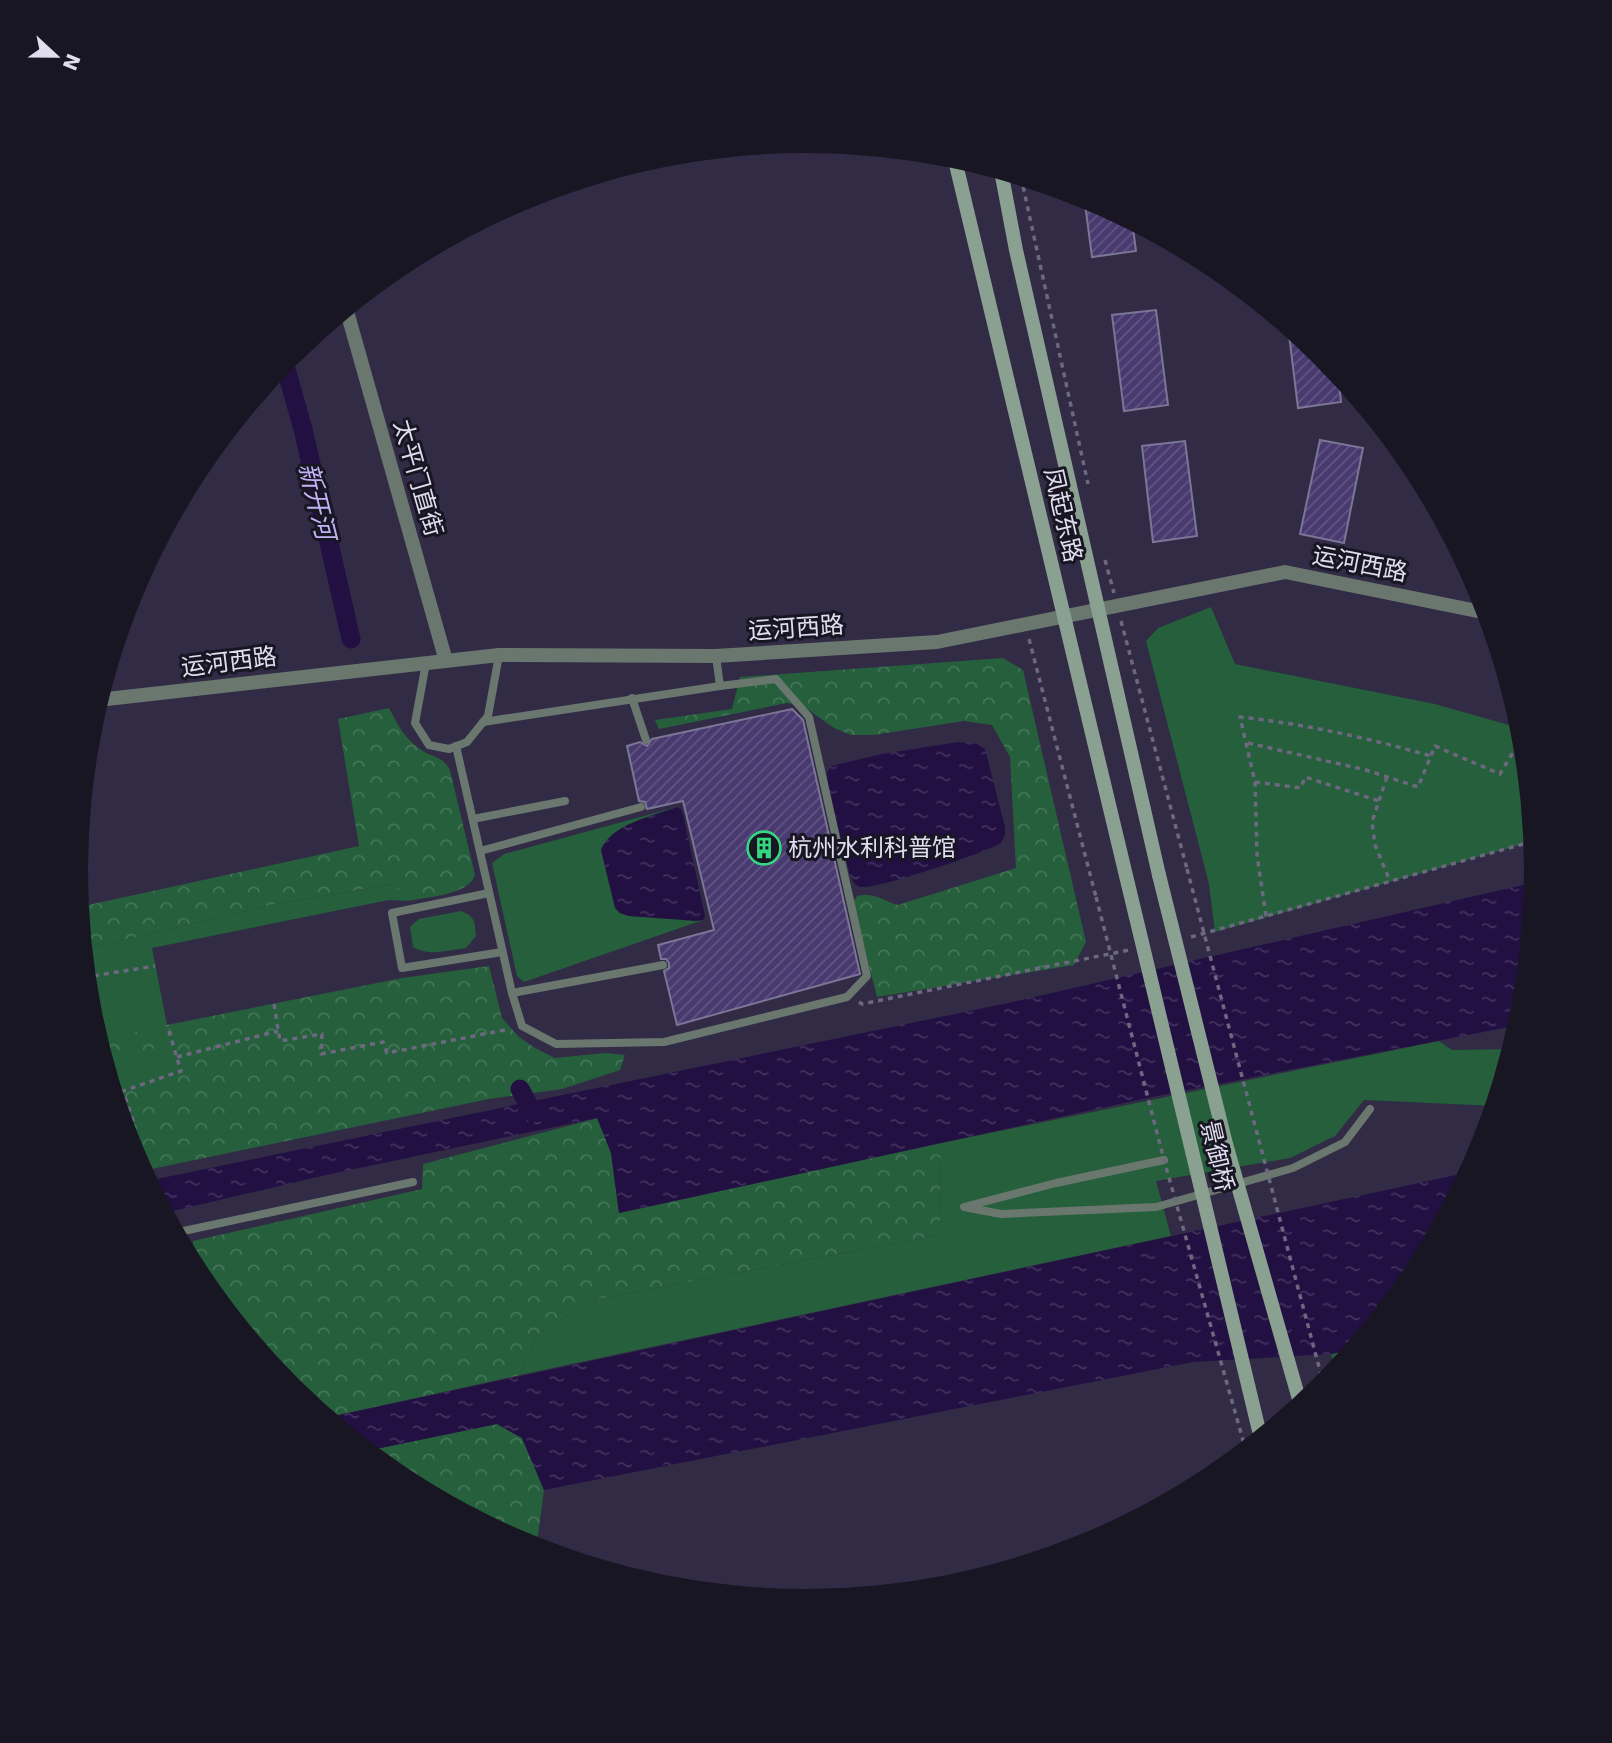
<svg xmlns="http://www.w3.org/2000/svg" width="1612" height="1743" viewBox="0 0 1612 1743" font-family="'DejaVu Sans','Noto Sans SC',sans-serif">
<style>
.grass{fill:#255f3c}
.forest{fill:url(#forest-crowns)}
.water{fill:url(#water-ripples)}
.lines{fill:none;stroke-linecap:round;stroke-linejoin:round}
.canal{stroke:#221043;stroke-width:19}
.building{fill:url(#building-hatch);stroke:#7c7696;stroke-width:2}
.path{stroke:#6d6880;stroke-width:3.5;stroke-dasharray:5 5;stroke-linecap:butt}
.lane{stroke:#6a776e;stroke-width:8}
.street{stroke:#6a776e;stroke-width:14}
.secondary{stroke:#8aa090;stroke-width:14}
.path-bridge{stroke:#6d6880;stroke-width:3.5;stroke-dasharray:5 5;stroke-linecap:butt}
.secondary-bridge{stroke:#8aa090;stroke-width:14}
.labels{text-anchor:middle;stroke-width:6;stroke-linejoin:round;paint-order:stroke}
.street-label{font-size:24px;fill:#e0ddef;stroke:#181622}
.poi-label{font-size:24px;fill:#e0ddef;stroke:#181622;text-anchor:start}
.water-label{font-size:26px;font-style:italic;fill:#c2b3f7;stroke:#181622}
</style>
<defs>
<pattern id="forest-crowns" width="20" height="18" patternUnits="userSpaceOnUse" patternTransform="scale(1.75)"><rect width="20" height="18" fill="#255f3c"/><path d="M2 6a3 3 0 1 1 6 0M12 15a3 3 0 1 1 6 0" fill="none" stroke="#447658"/></pattern>
<pattern id="water-ripples" width="26" height="14" patternUnits="userSpaceOnUse" patternTransform="scale(1.75)"><rect width="26" height="14" fill="#221043"/><path d="M2 4q2-2 4 0t4 0M15 11q2-2 4 0t4 0" fill="none" stroke="#42325e"/></pattern>
<pattern id="building-hatch" width="6" height="6" patternUnits="userSpaceOnUse" patternTransform="scale(1.75)"><rect width="6" height="6" fill="#48396f"/><path d="M-1 1l2-2M0 6l6-6M5 7l2-2" fill="none" stroke="#625584"/></pattern>
</defs>
<rect width="100%" height="100%" fill="#312b46"/>
<g class="grass">
<polygon points="1211,607 1235,664 1435,704 1523,729 1534,841 1215,932 1209,884 1146,641 1158,628"/>
<polygon points="677,807 641,820 601,850 615,907 620,913 629,916 703,920 524,982 517,976 492,863 504,854"/>
<polygon points="393,884 408,901 389,900 152,948 167,1025 181,1071 123,1091 133,1120 122,1122 89,1014 83,950 271,905"/>
<path d="M461 911C475 916 475 922 476 936L466 948C448 950 429 957 413 947L410 927 419 919Z"/>
<polygon points="1439,1041 1452,1050 1512,1049 1495,1106 1364,1100 1335,1136 1290,1158 1156,1181 1171,1236 520,1375 537,1335 592,1300 940,1235 941,1143"/>
<polygon points="1355,1349 1336,1372 1331,1354"/>
</g>
<g class="forest">
<path d="M1003 658 1023 670 1086 942 1074 965 877 997 853 903 857 896C875 892 881 900 898 905L1016 868 1010 757 992 725 964 721 874 735H851L834 728 803 706 787 703 659 729 655 720 732 709 740 677Z"/>
<path d="M389 708C399 727 405 739 423 751 436 759 442 756 450 770L475 875C469 895 427 897 408 901L393 884 271 905 83 950 79 907 359 846 338 719Z"/>
<polygon points="489,966 502,1018 519,1037 535,1048 555,1058 605,1053 625,1055 620,1070 562,1089 489,1099 142,1171 131,1151 122,1122 132,1120 123,1091 181,1071 167,1025 402,978"/>
<path d="M140 1029 154 1037V1048L149 1062 127 1055 119 1073 109 1078 97 1039C114 1045 126 1038 140 1029Z"/>
<polygon points="598,1118 611,1153 619,1213 941,1143 940,1235 592,1300 537,1335 520,1375 325,1418 289,1388 198,1277 194,1269 193,1241 422,1189 423,1164"/>
<polygon points="497,1424 522,1438 544,1490 537,1543 525,1546 400,1479 366,1451"/>
</g>
<g class="water">
<path d="M958 742 977 744 985 749 1005 827V835L1001 843C981 854 879 889 861 887 855 886 853 881 850 876L828 786 827 773 831 766 882 754Z"/>
<path d="M677 807 681 809 683 814 705 916 703 920 696 921 629 916 620 913 615 908 601 850C611 824 653 816 677 807Z"/>
<polygon points="1536,882 1523,1014 1519,1025 1152,1097 619,1213 611,1153 597,1118 326,1175 164,1213 147,1181 1008,1003"/>
<polygon points="1470,1172 1413,1278 1355,1349 1331,1354 1193,1362 544,1490 522,1438 497,1424 366,1451 325,1418"/>
</g>
<g class="lines">
<g class="canal">
<polyline points="284,362 303,429 351,639"/>
<polyline points="520,1089 533,1113"/>
</g>
</g>
<g class="building">
<polygon points="1084,196 1132,221 1136,251 1092,257"/>
<polygon points="1156,310 1168,405 1124,411 1112,315"/>
<polygon points="1288,326 1323,355 1338,373 1341,402 1298,408"/>
<polygon points="1320,440 1363,448 1344,543 1300,534"/>
<polygon points="1185,441 1197,536 1153,542 1142,446"/>
<polygon points="792,709 803,720 860,974 677,1025 664,971 669,968 669,963 666,959 661,959 658,945 714,930 683,801 647,809 645,802 639,801 627,746 640,742 647,746 652,739"/>
</g>
<g class="lines">
<g class="path">
<polyline points="1021,177 1088,484"/>
<polyline points="1105,560 1114,593"/>
<polyline points="1121,621 1187,869"/>
<polyline points="1029,639 1096,897"/>
<polyline points="1248,743 1366,770 1418,787 1435,746 1500,774 1518,744 1525,747"/>
<polyline points="1387,777 1372,822 1375,845 1390,881"/>
<polyline points="1255,782 1301,788 1305,777 1379,801"/>
<path d="M1266 916 1257 855 1255 782 1240 717C1305 724 1368 738 1431 756"/>
<polyline points="1191,937 1534,841"/>
<polyline points="87,990 91,990 92,976 155,966"/>
<polyline points="859,1002 862,1004 1129,950"/>
<polyline points="274,1004 280,1041 322,1034 321,1054 383,1042 387,1053 510,1029"/>
<polyline points="177,1057 278,1031"/>
<polyline points="122,1122 133,1120 123,1091 181,1071 167,1025"/>
</g>
<g class="lane">
<polyline points="426,663 415,723 429,745 449,749 467,742 488,716 499,655"/>
<polyline points="632,698 646,740"/>
<polyline points="483,722 720,686 716,656"/>
<polyline points="456,746 512,993 522,1026 556,1044 664,1042 847,997 867,976 809,717 776,679 720,686"/>
<polyline points="473,819 565,801"/>
<polyline points="480,851 641,807"/>
<polyline points="489,893 392,913 402,968 502,952"/>
<polyline points="512,993 663,965"/>
<polyline points="1164,1160 1056,1183 964,1207 1001,1214 1156,1207 1293,1168 1345,1142 1370,1109"/>
<polyline points="174,1233 413,1182"/>
</g>
<g class="street">
<polyline points="346,308 446,661"/>
<polyline points="98,700 499,655 716,656 937,642 1285,572 1487,613"/>
</g>
<g class="secondary">
<polyline points="954,156 1128,884"/>
<polyline points="1001,171 1016,250 1159,875"/>
</g>
<g class="path-bridge">
<polyline points="1187,869 1324,1386"/>
<polyline points="1096,897 1164,1160 1246,1451"/>
</g>
<g class="secondary-bridge">
<polyline points="1159,875 1226,1144 1301,1406"/>
<polyline points="1128,884 1261,1439"/>
</g>
</g>
<defs>
<symbol id="building-ring" viewBox="-11 -11 22 22"><circle r="9.5" fill="#181622" stroke="#34d881" stroke-width="1.5"/><path d="M-4-6H4V6H1V3H-1V6H-4ZM-2.5-4.3h1.7v1.8h-1.7ZM.8-4.3h1.7v1.8H.8ZM-2.5-1h1.7V.8h-1.7ZM.8-1h1.7V.8H.8Z" fill="#34d881"/></symbol>
</defs>
<g fill-rule="evenodd">
<use href="#building-ring" x="745" y="829" width="38" height="38"/>
</g>
<g class="labels">
<g class="street-label">
<text transform="translate(418 478) rotate(74)" y="8">太平门直街</text>
<text transform="translate(1063 515) rotate(77)" y="8">凤起东路</text>
<text transform="translate(1360 564) rotate(11)" y="8">运河西路</text>
<text transform="translate(796 628) rotate(-4)" y="8">运河西路</text>
<text transform="translate(229 662) rotate(-7)" y="8">运河西路</text>
<text transform="translate(1217 1156) rotate(77)" y="8">景御桥</text>
</g>
<g class="poi-label">
<text x="788" y="856">杭州水利科普馆</text>
</g>
<g class="water-label">
<text transform="translate(317 501) rotate(76)" y="9">新开河</text>
</g>
</g>
<path d="M0 0H1612V1743H0ZM88 871a718 718 0 1 1 1436 0a718 718 0 1 1-1436 0Z" fill="#181622" fill-rule="evenodd"/>
<g transform="translate(56 56) rotate(112)" stroke="#181622" stroke-width="5" paint-order="stroke">
<path d="M0-5L12 26L0 18L-12 26Z" fill="#e0ddef"/>
<text y="-10" font-size="19" font-weight="bold" text-anchor="middle" fill="#e0ddef">N</text>
</g>
</svg>
